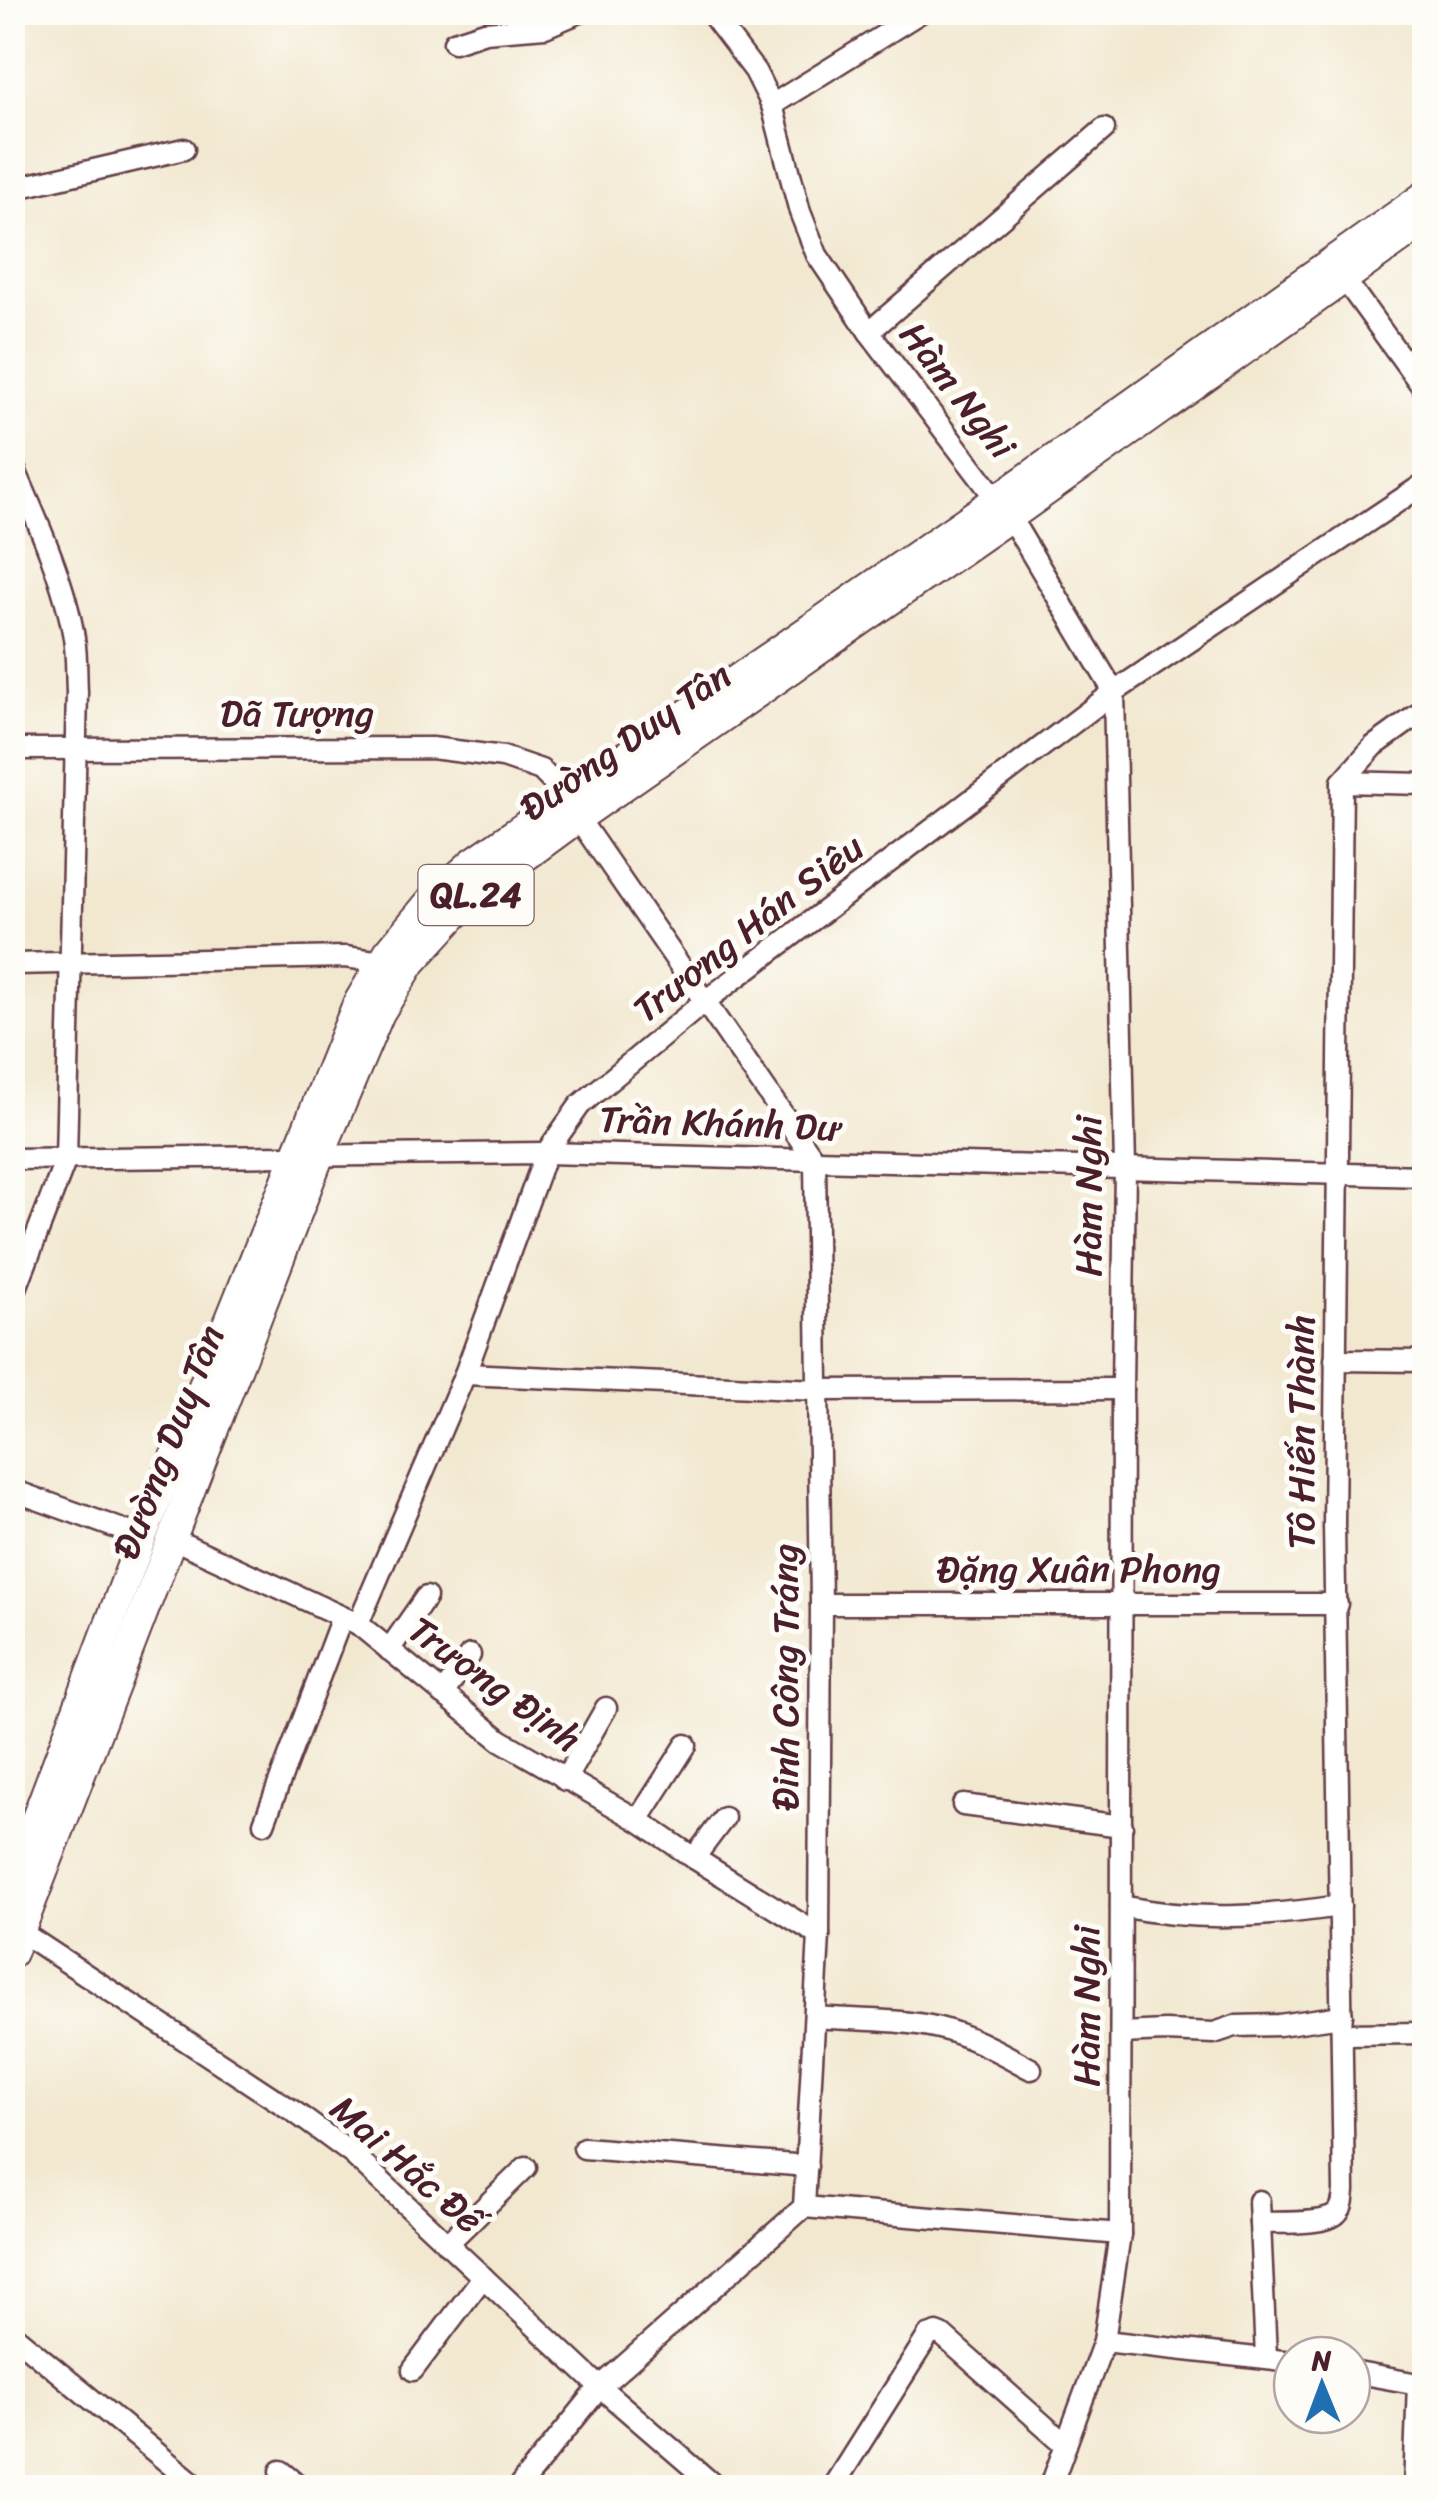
<svg xmlns="http://www.w3.org/2000/svg" width="1437" height="2500" viewBox="0 0 1437 2500" font-family="Sriracha,sans-serif">
<style>
.lines{fill:none;stroke-linecap:round;stroke-linejoin:round}
.minor-casing{stroke:#633d44;stroke-width:25}
.major-casing{stroke:#633d44;stroke-width:32}
.minor{stroke:#fff;stroke-width:20}
.major{stroke:#fff;stroke-width:28}
.labels{text-anchor:middle;stroke-width:10;stroke-linejoin:round;paint-order:stroke}
.shield{fill:#fdfcf7;stroke:#806168;stroke-width:2.5}
.shield-label{font-size:35px;font-weight:bold;fill:#4a1f2b}
.street-label{font-size:38px;fill:#4a1f2b;stroke:#fdfcf7}
</style>
<rect width="100%" height="100%" fill="#fdfcf7"/>
<filter id="ink" filterUnits="userSpaceOnUse"><feTurbulence type="fractalNoise" baseFrequency=".01" numOctaves="2"/><feDisplacementMap in="SourceGraphic" scale="20" xChannelSelector="R" yChannelSelector="G"/><feConvolveMatrix kernelMatrix="1 2 1 2 8 2 1 2 1" color-interpolation-filters="sRGB"/></filter>
<filter id="wash" filterUnits="userSpaceOnUse"><feTurbulence type="fractalNoise" baseFrequency=".0048" numOctaves="4" result="noise"/><feDisplacementMap in="SourceGraphic" scale="40" xChannelSelector="R" yChannelSelector="G"/><feGaussianBlur stdDeviation="2.25" result="paint"/><feColorMatrix in="noise" values="0 0 0 0 0 0 0 0 0 0 0 0 0 0 0 0 0 1.4 0 .05"/><feComposite in="paint" operator="in"/></filter>
<g filter="url(#wash)">
<rect width="100%" height="100%" fill="#f2e8d0"/>
</g>
<g filter="url(#ink)">
<g class="lines">
<defs>
<g id="minor">
<polyline points="710,12 755,71 772,105 800,212 817,255 869,332 1010,517 1114,692 1125,1167 1122,1389 1120,2234 1104,2341 1050,2488"/>
<polyline points="454,42 485,32 545,27 580,12"/>
<polyline points="772,105 921,12"/>
<polyline points="12,189 184,149"/>
<polyline points="1345,280 1424,389"/>
<polyline points="869,332 1104,129"/>
<path d="M12 463C35 516 65 581 74 638 77 656 76 675 77 692L66 1159 12 1299"/>
<polyline points="12,749 432,748 503,757 541,770 567,797"/>
<polyline points="1342,782 1424,784"/>
<polyline points="12,964 345,957 383,962"/>
<polyline points="12,1159 546,1153 1424,1176"/>
<polyline points="1335,1360 1424,1361"/>
<polyline points="465,1374 818,1390 1122,1389"/>
<polyline points="12,1490 142,1537"/>
<polyline points="171,1538 358,1624 500,1740 638,1820 694,1858 819,1935"/>
<polyline points="821,1604 1337,1604"/>
<polyline points="358,1624 465,1374 546,1153 580,1105 704,1002 1114,692 1424,484"/>
<polyline points="389,1650 426,1597"/>
<polyline points="443,1694 470,1655"/>
<polyline points="565,1780 606,1708"/>
<polyline points="963,1805 1122,1826"/>
<polyline points="638,1820 686,1745"/>
<polyline points="264,1823 342,1617"/>
<polyline points="694,1858 724,1818"/>
<path d="M1121 1906C1197 1922 1264 1917 1340 1906"/>
<polyline points="21,1932 296,2113 352,2154 600,2387 717,2488"/>
<path d="M815 2017C855 2020 899 2019 939 2028 972 2036 1001 2053 1031 2069"/>
<polyline points="1121,2033 1165,2031 1214,2033 1235,2026 1279,2025 1342,2016"/>
<polyline points="1342,2034 1424,2033"/>
<polyline points="584,2148 807,2166"/>
<polyline points="1259,2201 1266,2357"/>
<polyline points="804,2207 1120,2234"/>
<path d="M1260 2223C1277 2222 1324 2225 1336 2214 1343 2208 1343 2200 1344 2191L1334 1524 1342 782 1374 746 1424 710"/>
<polyline points="447,2244 526,2167"/>
<polyline points="12,2334 199,2488"/>
<polyline points="1104,2341 1292,2362"/>
<polyline points="413,2370 483,2277"/>
<polyline points="1352,2372 1424,2385"/>
<polyline points="281,2471 302,2488"/>
<polyline points="518,2488 600,2387 804,2207 819,1935 821,1604 815,1161 578,818"/>
<polyline points="832,2488 928,2336 937,2333 942,2335 1066,2445"/>
<polyline points="1414,2488 1418,2383"/>
</g>
<g id="major">
<polyline points="12,1882 142,1537 357,1004 388,952 432,899 473,862 997,499 1424,196"/>
<polyline points="12,1953 319,1157 380,1013 412,962 455,915 488,884 578,818 1010,517 1424,222"/>
</g>
</defs>
<use href="#minor" class="minor-casing"/>
<use href="#major" class="major-casing"/>
<use href="#minor" class="minor"/>
<use href="#major" class="major"/>
</g>
</g>
<g class="labels">
<rect class="shield" x="418.5" y="865" width="115" height="60" rx="8"/>
<g class="shield-label">
<text x="476" y="907">QL.24</text>
</g>
<g class="street-label">
<text transform="translate(958 390) rotate(52)" y="13">Hàm Nghi</text>
<text x="297" y="726">Dã Tượng</text>
<text transform="translate(625 741) rotate(-35)" y="13">Đường Duy Tân</text>
<text transform="translate(748 928) rotate(-38)" y="13">Trương Hán Siêu</text>
<text transform="translate(720 1123) rotate(2)" y="13">Trần Khánh Dư</text>
<text transform="translate(1088 1196) rotate(-90)" y="13">Hàm Nghi</text>
<text transform="translate(1301 1432) rotate(-90)" y="13">Tô Hiến Thành</text>
<text transform="translate(168 1442) rotate(-69)" y="13">Đường Duy Tân</text>
<text x="1079" y="1582">Đặng Xuân Phong</text>
<text transform="translate(785 1677) rotate(-90)" y="13">Đinh Công Tráng</text>
<text transform="translate(495 1684) rotate(36)" y="13">Trương Định</text>
<text transform="translate(1086 2006) rotate(-90)" y="13">Hàm Nghi</text>
<text transform="translate(407 2164) rotate(41)" y="13">Mai Hắc Đế</text>
</g>
</g>
<rect width="1437" height="2500" fill="none" stroke="#fdfcf7" stroke-width="50"/>
<g transform="translate(1322 2385) rotate(359)"><circle r="48" fill="#fdfcf7" stroke="#b5a4a5" stroke-width="2.5"/>
<path d="M0-8L18 38L0 25L-18 38Z" fill="#1f6fb2"/>
<text y="-15" font-size="28" font-weight="bold" text-anchor="middle" fill="#4a1f2b">N</text>
</g>
</svg>
